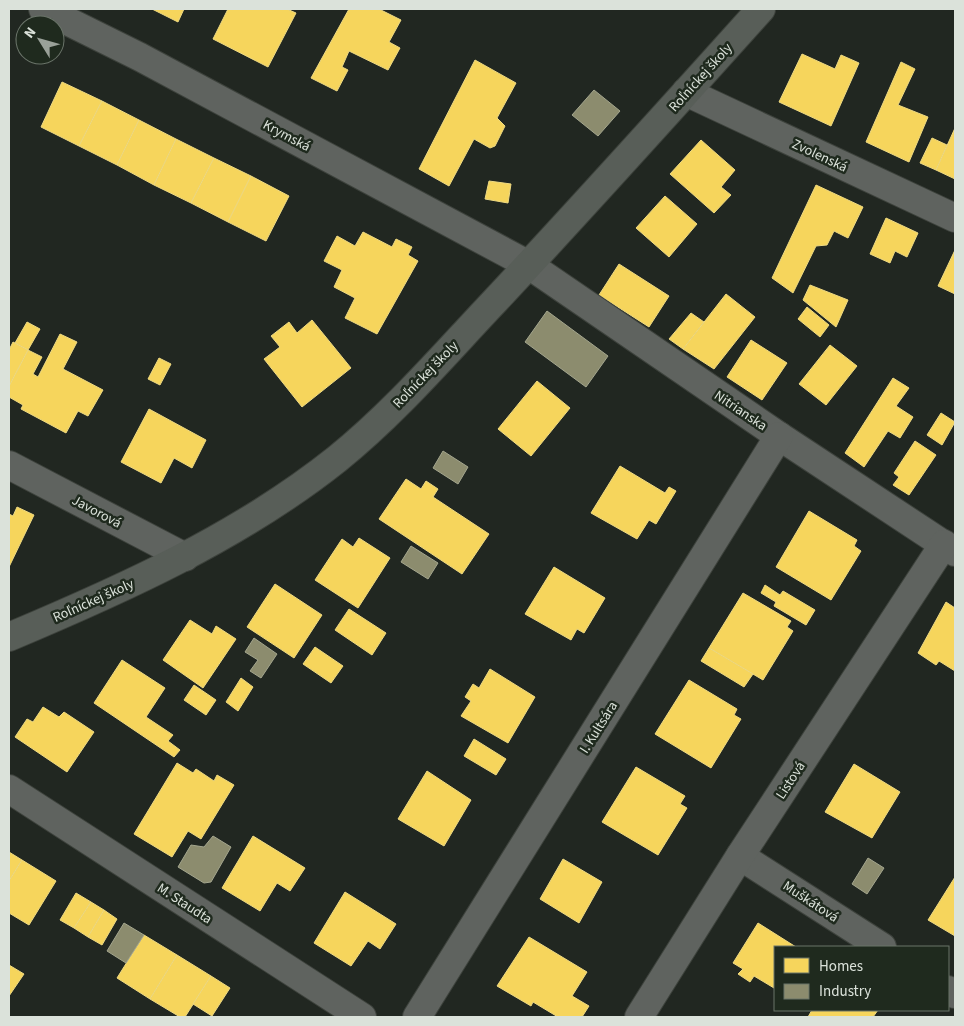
<svg xmlns="http://www.w3.org/2000/svg" width="964" height="1026" viewBox="0 0 964 1026" font-family="'Source Sans 3',sans-serif">
<style>
.homes{fill:#f6d55c;stroke:#eed982}
.industry{fill:#8c8c6e;stroke:#a4a68e}
.lines{fill:none;stroke-linecap:round;stroke-linejoin:round}
.street-casing{stroke:#3d423c;stroke-width:30}
.secondary-casing{stroke:#3d423c;stroke-width:30}
.street{stroke:#5f635f;stroke-width:28}
.secondary{stroke:#585e58;stroke-width:28}
.labels{text-anchor:middle;stroke-width:5;stroke-linejoin:round;paint-order:stroke}
.street-label{font-size:14px;fill:#dbe2da;stroke:#1f2a1e}
</style>
<rect width="100%" height="100%" fill="#212721"/>
<g class="homes">
<polygon points="152,9 184,9 178,22"/>
<polygon points="228,9 287,9 296,13 268,67 213,39"/>
<polygon points="349,9 379,9 401,20 389,42 400,48 388,70 349,51 342,67 348,70 337,91 311,78"/>
<polygon points="802,54 835,69 841,55 859,63 831,126 779,102"/>
<polygon points="475,60 516,83 497,118 505,126 495,146 490,148 474,139 449,186 419,169"/>
<polygon points="901,62 915,69 898,105 928,117 909,162 866,142"/>
<polygon points="62,82 102,101 79,146 41,127"/>
<polygon points="102,101 139,120 117,165 79,146"/>
<polygon points="139,120 176,139 154,185 117,165"/>
<polygon points="955,128 955,179 936,170"/>
<polygon points="932,138 947,145 936,170 920,163"/>
<polygon points="176,139 214,158 191,203 154,185"/>
<polygon points="701,140 735,170 721,187 731,195 714,213 670,174"/>
<polygon points="214,158 251,176 228,222 191,203"/>
<polygon points="251,176 289,196 266,241 228,222"/>
<polygon points="489,181 511,184 508,203 485,199"/>
<polygon points="816,185 863,207 848,238 834,231 827,245 816,246 793,293 772,278"/>
<polygon points="665,196 697,224 669,257 636,228"/>
<polygon points="886,218 918,233 907,257 895,251 890,263 870,254"/>
<polygon points="363,232 392,247 396,239 412,247 408,255 418,261 377,334 345,318 355,298 334,287 342,270 324,261 337,236 355,246"/>
<polygon points="955,250 955,294 938,286"/>
<polygon points="619,264 669,296 649,327 599,295"/>
<polygon points="810,285 848,300 836,327 803,300"/>
<polygon points="726,294 755,317 714,369 683,349"/>
<polygon points="807,307 829,325 820,337 798,319"/>
<polygon points="691,313 704,322 683,349 669,339"/>
<polygon points="312,320 351,368 302,407 264,359 280,347 271,336 289,322 297,333"/>
<polygon points="27,322 40,329 28,350 15,343"/>
<polygon points="60,334 77,342 63,369 103,390 88,416 78,411 66,433 21,409 23,405 9,397 9,386 28,350 42,357 33,374 38,377"/>
<polygon points="751,340 787,363 762,400 727,377"/>
<polygon points="13,342 28,350 9,386 9,350"/>
<polygon points="830,345 857,366 826,405 799,384"/>
<polygon points="159,358 171,364 160,385 148,379"/>
<polygon points="893,378 909,388 896,406 913,417 900,438 888,431 864,467 845,453"/>
<polygon points="537,381 570,408 531,456 498,429"/>
<polygon points="149,409 206,440 192,468 174,458 161,483 121,462"/>
<polygon points="941,413 955,422 942,445 927,435"/>
<polygon points="915,441 936,455 909,495 893,485 899,477 894,473"/>
<polygon points="620,466 665,493 669,487 676,491 656,524 649,520 637,539 591,513"/>
<polygon points="406,479 421,489 426,481 438,489 433,497 489,534 462,574 379,519"/>
<polygon points="17,507 34,515 9,567 9,514 13,516"/>
<polygon points="809,511 857,540 854,546 861,551 831,600 776,567"/>
<polygon points="359,538 390,558 358,608 315,580 342,539 353,547"/>
<polygon points="554,567 605,598 584,633 577,629 571,640 525,614"/>
<polygon points="275,584 322,615 294,658 247,627"/>
<polygon points="765,585 780,595 783,591 815,610 806,625 774,606 776,602 761,593"/>
<polygon points="743,593 791,621 787,627 793,631 763,680 709,648"/>
<polygon points="946,602 955,608 955,671 939,661 936,665 918,653"/>
<polygon points="349,609 386,633 372,655 335,630"/>
<polygon points="190,620 212,634 216,626 236,639 203,688 163,660"/>
<polygon points="315,647 343,666 331,683 303,664"/>
<polygon points="709,648 753,674 744,687 701,661"/>
<polygon points="122,660 165,688 146,717 173,735 168,741 180,750 174,757 94,703"/>
<polygon points="490,669 535,697 508,743 461,716 471,701 465,697 473,684 479,688"/>
<polygon points="241,678 253,687 238,711 226,702"/>
<polygon points="689,680 737,709 734,715 741,719 711,768 655,734"/>
<polygon points="194,685 216,700 206,715 184,700"/>
<polygon points="43,707 59,717 64,712 94,732 67,772 15,737 27,719 33,722"/>
<polygon points="474,739 506,759 496,775 464,756"/>
<polygon points="177,763 193,773 196,769 214,781 217,775 234,785 201,839 188,831 172,857 134,834"/>
<polygon points="854,764 900,792 872,838 825,812"/>
<polygon points="636,767 685,796 680,804 687,808 658,855 602,822"/>
<polygon points="427,771 471,800 444,846 398,819"/>
<polygon points="253,836 305,868 290,891 277,883 260,911 222,888"/>
<polygon points="9,852 22,860 9,881"/>
<polygon points="563,859 602,882 579,923 540,899"/>
<polygon points="22,860 56,881 29,925 9,913 9,881"/>
<polygon points="955,877 955,936 928,920"/>
<polygon points="345,892 396,924 380,949 368,941 351,966 314,943"/>
<polygon points="76,893 91,902 74,928 60,920"/>
<polygon points="91,902 104,910 88,937 74,928"/>
<polygon points="104,910 117,919 102,945 88,937"/>
<polygon points="758,923 796,947 775,947 774,988 754,976 750,982 738,974 743,969 733,963"/>
<polygon points="144,935 177,955 150,999 117,978"/>
<polygon points="529,937 587,972 572,996 589,1006 582,1017 558,1017 533,1002 531,1006 497,986"/>
<polygon points="177,955 211,976 185,1017 180,1017 150,999"/>
<polygon points="9,965 24,974 9,996"/>
<polygon points="211,976 230,988 212,1016 193,1004"/>
<polygon points="812,1010 878,1010 873,1017 808,1017"/>
</g>
<g class="industry">
<polygon points="594,90 620,111 598,136 572,115"/>
<polygon points="547,311 608,356 586,387 525,342"/>
<polygon points="443,451 468,467 458,484 433,468"/>
<polygon points="411,546 438,563 428,579 401,562"/>
<polygon points="254,638 277,654 261,678 250,671 258,660 245,652"/>
<polygon points="213,836 231,847 211,882 204,883 178,867 191,845 204,847"/>
<polygon points="868,858 884,868 867,894 852,884"/>
<polygon points="124,923 144,935 126,963 107,951"/>
</g>
<g class="lines">
<defs>
<g id="street">
<polyline points="43,9 140,57 529,265 779,436 955,552"/>
<polyline points="686,92 955,218"/>
<polyline points="9,465 185,557"/>
<polyline points="9,789 362,1017"/>
<polyline points="740,856 882,947"/>
<polyline points="948,990 955,994"/>
<polyline points="417,1017 779,436"/>
<polyline points="639,1017 740,856 944,544"/>
</g>
<path id="secondary" d="M9 637C123 589 239 537 337 459 394 413 442 357 492 304 583 207 672 108 761 9"/>
</defs>
<use href="#street" class="street-casing"/>
<use href="#secondary" class="secondary-casing"/>
<use href="#street" class="street"/>
<use href="#secondary" class="secondary"/>
</g>
<g class="labels">
<g class="street-label">
<text transform="translate(700 77) rotate(-48)" y="5">Roľníckej školy</text>
<text transform="translate(287 135) rotate(28)" y="5">Krymská</text>
<text transform="translate(820 155) rotate(25)" y="5">Zvolenská</text>
<text transform="translate(425 374) rotate(-46)" y="5">Roľníckej školy</text>
<text transform="translate(741 410) rotate(34)" y="5">Nitrianska</text>
<text transform="translate(97 511) rotate(28)" y="5">Javorová</text>
<text transform="translate(93 600) rotate(-24)" y="5">Roľníckej školy</text>
<text transform="translate(598 727) rotate(-58)" y="5">I. Kultsára</text>
<text transform="translate(790 780) rotate(-57)" y="5">Listová</text>
<text transform="translate(811 901) rotate(33)" y="5">Muškátová</text>
<text transform="translate(185 903) rotate(33)" y="5">M. Staudta</text>
</g>
</g>
<rect width="964" height="1026" fill="none" stroke="#dbe2da" stroke-width="20"/>
<rect x="774" y="946" width="175" height="65" fill="#1f2a1e" stroke="#6a7469"/>
<rect x="784" y="958" width="25" height="15" fill="#f6d55c" stroke="#6a7469"/>
<text x="819" y="971" font-size="15" fill="#dbe2da">Homes</text>
<rect x="784" y="984" width="25" height="15" fill="#8c8c6e" stroke="#6a7469"/>
<text x="819" y="996" font-size="15" fill="#dbe2da">Industry</text>
<g transform="translate(40 40) rotate(307)"><circle r="24" fill="#1f2a1e" stroke="#6a7469"/>
<path d="M0-4L9 19L0 12L-9 19Z" fill="#9aa199"/>
<text y="-8" font-size="14" font-weight="bold" text-anchor="middle" fill="#dbe2da">N</text>
</g>
</svg>
